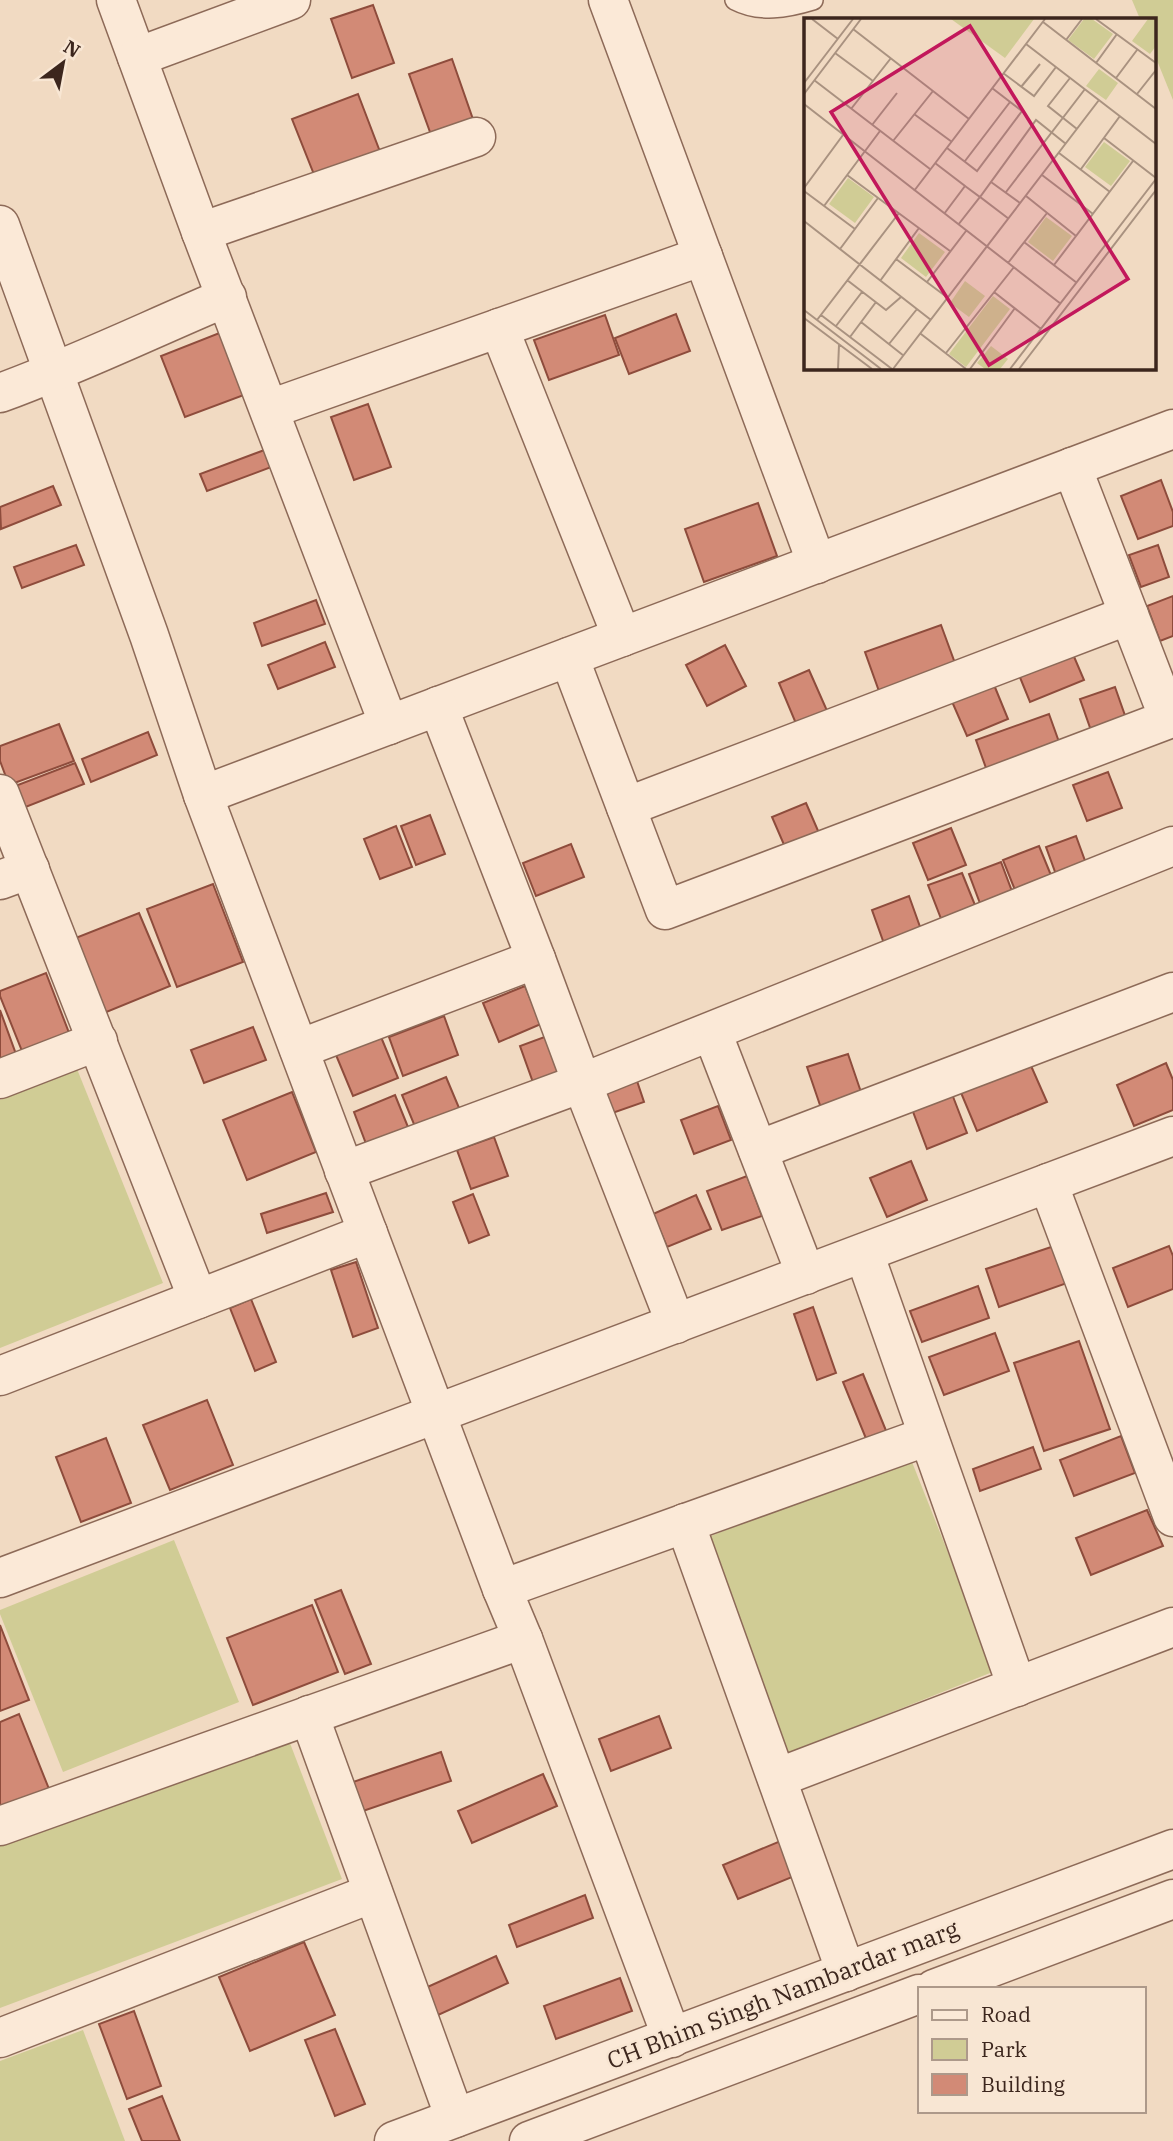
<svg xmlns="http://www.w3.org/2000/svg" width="1173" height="2141" viewBox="0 0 1173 2141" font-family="'IBM Plex Serif',serif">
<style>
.park{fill:#d0cc95}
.building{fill:#d28a76;stroke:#8e4c3c;stroke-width:2}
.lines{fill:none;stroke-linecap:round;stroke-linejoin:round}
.service-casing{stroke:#8d6a58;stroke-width:22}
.minor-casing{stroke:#8d6a58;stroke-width:41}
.service{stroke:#fbe9d7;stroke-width:19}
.minor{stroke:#fbe9d7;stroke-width:38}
.labels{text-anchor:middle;stroke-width:5;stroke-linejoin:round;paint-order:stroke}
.street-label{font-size:24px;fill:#3c261d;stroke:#f8e6d3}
.inset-road{fill:none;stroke:#a99280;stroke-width:2}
.view{fill:#c2185b;fill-opacity:0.15;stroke:#c2185b;stroke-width:3.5}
.inset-edge{fill:none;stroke:#3c261d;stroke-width:3.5}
</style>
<rect width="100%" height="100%" fill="#f1dac2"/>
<g class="park">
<polygon points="1132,0 1173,0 1173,100 1154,53 1154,19 1140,19"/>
<polygon points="77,1069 163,1283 0,1348 0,1100"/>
<polygon points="910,1457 995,1671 787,1754 701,1540"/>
<polygon points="174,1540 239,1702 63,1772 0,1614 0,1610"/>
<polygon points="288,1738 342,1879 0,2008 0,1846"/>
<polygon points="83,2030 125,2141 0,2141 0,2061"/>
</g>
<g class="building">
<polygon points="373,5 394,63 352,78 331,19"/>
<polygon points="452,59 476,128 434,143 409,74"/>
<polygon points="358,94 382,157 317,182 292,119"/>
<polygon points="676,314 690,351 629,374 615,338"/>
<polygon points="605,315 619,355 549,380 534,340"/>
<polygon points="227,330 252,392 185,417 161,356"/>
<polygon points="368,404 391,467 354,480 331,417"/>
<polygon points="267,449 274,466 207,491 200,474"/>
<polygon points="1161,480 1173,512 1173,526 1138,539 1121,496"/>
<polygon points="53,486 61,505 1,529 0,507"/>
<polygon points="758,503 777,556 704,582 685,529"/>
<polygon points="76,545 84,565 22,588 14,567"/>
<polygon points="1158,545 1169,577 1141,587 1129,555"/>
<polygon points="1173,596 1173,636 1160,641 1147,606"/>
<polygon points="316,600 325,624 262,646 254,623"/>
<polygon points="941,625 956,666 880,694 865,652"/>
<polygon points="325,642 335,667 278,689 268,665"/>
<polygon points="725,645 746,686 707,706 686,665"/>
<polygon points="1072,652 1084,680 1030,702 1019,675"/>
<polygon points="809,670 828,713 797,726 779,683"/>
<polygon points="992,680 1008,719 967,736 950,697"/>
<polygon points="1115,687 1129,727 1094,739 1080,699"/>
<polygon points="1049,714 1064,756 991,782 976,740"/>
<polygon points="59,724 74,761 9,785 0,761 0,746"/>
<polygon points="148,732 157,755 91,782 82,759"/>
<polygon points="75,763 84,784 18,810 10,788"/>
<polygon points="1108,772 1122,808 1087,821 1073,785"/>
<polygon points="806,803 822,840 788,854 772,817"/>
<polygon points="430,815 445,854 416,865 401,826"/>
<polygon points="396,826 412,867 380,879 364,839"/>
<polygon points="951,828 966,865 928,880 913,843"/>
<polygon points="1076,836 1088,869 1058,880 1046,847"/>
<polygon points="571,844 584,877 536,896 523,863"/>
<polygon points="1039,846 1055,885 1019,900 1003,860"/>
<polygon points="1001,862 1016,902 984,914 969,874"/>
<polygon points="962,873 979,915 945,929 928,885"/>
<polygon points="213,884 243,962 177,987 147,909"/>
<polygon points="909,896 924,938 887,952 872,910"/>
<polygon points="139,913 170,986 104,1013 73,939"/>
<polygon points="46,973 71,1038 24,1056 0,996 0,991"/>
<polygon points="525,986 541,1024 499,1042 483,1003"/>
<polygon points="0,1010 17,1057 0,1063"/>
<polygon points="444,1016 458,1055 403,1076 389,1037"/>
<polygon points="253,1027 266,1060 204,1083 191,1050"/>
<polygon points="558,1032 573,1074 535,1088 520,1046"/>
<polygon points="381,1037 398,1078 353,1096 336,1055"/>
<polygon points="848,1054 862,1095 821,1108 807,1067"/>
<polygon points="1028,1059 1047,1102 977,1131 959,1088"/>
<polygon points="1166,1063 1173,1080 1173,1110 1134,1126 1117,1085"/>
<polygon points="633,1069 644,1102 601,1117 589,1084"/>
<polygon points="446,1077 462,1115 418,1134 402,1095"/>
<polygon points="292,1092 316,1152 247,1180 223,1120"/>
<polygon points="952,1094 967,1133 927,1149 912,1109"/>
<polygon points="395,1095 410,1132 368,1149 354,1112"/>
<polygon points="718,1106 731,1140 694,1154 681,1120"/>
<polygon points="494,1137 508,1176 471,1189 457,1150"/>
<polygon points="911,1161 927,1200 887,1217 870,1178"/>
<polygon points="747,1176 762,1216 722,1230 707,1191"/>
<polygon points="326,1193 333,1212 267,1233 261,1214"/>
<polygon points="473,1194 489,1235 469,1243 453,1202"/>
<polygon points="696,1195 711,1229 667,1247 653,1214"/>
<polygon points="1057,1245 1070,1282 999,1307 986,1269"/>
<polygon points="1169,1246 1173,1256 1173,1289 1128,1307 1113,1268"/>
<polygon points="356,1262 378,1328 353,1337 331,1270"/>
<polygon points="978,1286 989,1318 922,1342 910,1311"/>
<polygon points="251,1299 276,1362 255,1371 230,1308"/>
<polygon points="813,1307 836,1373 817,1380 794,1314"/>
<polygon points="995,1333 1009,1371 944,1395 929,1357"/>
<polygon points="1079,1341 1110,1429 1044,1451 1014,1363"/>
<polygon points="863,1374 889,1438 869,1446 843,1382"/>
<polygon points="207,1400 233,1465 170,1490 143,1425"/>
<polygon points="1121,1436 1135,1473 1074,1496 1060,1460"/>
<polygon points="106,1438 131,1503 81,1522 56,1457"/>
<polygon points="1033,1447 1041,1469 980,1491 973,1469"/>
<polygon points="1147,1510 1163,1546 1091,1575 1076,1538"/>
<polygon points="341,1590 371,1664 345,1674 315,1600"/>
<polygon points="312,1605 338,1672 253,1705 227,1638"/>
<polygon points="0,1625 29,1700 0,1711"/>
<polygon points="19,1714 49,1789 0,1809 0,1722"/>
<polygon points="659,1716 671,1748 611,1771 599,1739"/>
<polygon points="441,1752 451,1781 363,1811 353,1782"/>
<polygon points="543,1774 557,1806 472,1843 458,1811"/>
<polygon points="783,1840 797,1875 738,1899 723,1865"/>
<polygon points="585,1895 593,1918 517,1947 509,1925"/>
<polygon points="304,1942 335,2015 250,2051 219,1977"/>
<polygon points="496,1956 508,1983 436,2016 423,1989"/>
<polygon points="620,1978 632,2011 556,2039 544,2006"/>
<polygon points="134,2011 161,2086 127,2099 99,2024"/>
<polygon points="335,2029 365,2104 335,2116 305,2040"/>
<polygon points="162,2096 180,2141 142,2141 129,2109"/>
</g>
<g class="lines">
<defs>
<path id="service" d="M735 0C760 13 787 8 813 0"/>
<g id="minor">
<polyline points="116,0 201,232 389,725"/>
<polyline points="608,0 817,564"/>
<polyline points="137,57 291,0"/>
<polyline points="0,225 149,635 203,795 502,1589 523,1639 672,2038"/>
<polyline points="201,232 476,137"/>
<polyline points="499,328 622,637"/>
<path d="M0 393C77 365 151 329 227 297"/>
<polyline points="270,409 703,256"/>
<polyline points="569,657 665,910 1169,719 1072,467"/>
<polyline points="0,794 198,1299"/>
<polyline points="203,795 1173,429"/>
<polyline points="626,807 1129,615"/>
<polyline points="0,880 30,869"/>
<polyline points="536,959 582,1083 1173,846"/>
<polyline points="712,1032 806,1275"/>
<polyline points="299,1049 536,959 438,706"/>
<polyline points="0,1079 98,1041"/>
<polyline points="758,1150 1173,992"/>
<polyline points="344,1171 582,1083 676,1324"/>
<polyline points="1048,1183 1173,1517"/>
<polyline points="864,1253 1017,1687"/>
<polyline points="0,1376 368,1233"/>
<polyline points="685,1523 846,1972"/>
<polyline points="0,1578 1173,1136"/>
<polyline points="502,1589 928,1436"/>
<polyline points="309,1715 455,2118"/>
<polyline points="777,1778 1173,1627"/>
<polyline points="0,1826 523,1639"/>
<polyline points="934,1989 1173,1899"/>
<polyline points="0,2038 373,1893"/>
<polyline points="394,2141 1173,1849"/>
<polyline points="529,2141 919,1994"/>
</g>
</defs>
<use href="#service" class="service-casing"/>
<use href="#minor" class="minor-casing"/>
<use href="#service" class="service"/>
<use href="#minor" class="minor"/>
</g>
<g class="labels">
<g class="street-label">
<text transform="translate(783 1995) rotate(-21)" y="8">CH Bhim Singh Nambardar marg</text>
</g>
</g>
<g transform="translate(804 18)">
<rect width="352" height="352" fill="#f1dac2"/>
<path d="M147 1H230L201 40ZM280 1H288L309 16 290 41 264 22ZM344 1H352V28L346 36 328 23ZM295 51 314 65 302 82 282 68ZM300 124 326 143 307 168 281 149ZM44 160 70 179 51 205 25 186ZM242 199 268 218 249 243 224 224ZM115 215 141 234 122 259 97 240ZM161 263 181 278 165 299 146 285ZM189 278 206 291 162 349 145 336ZM187 328 204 341 196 351H181L173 345Z" fill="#d0cc95"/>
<path class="inset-road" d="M8 1 34 21M292 1 352 45M239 4 352 91M49 11 165 101M262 22 278 1M222 26 352 126M31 35 69 63M292 45 313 16M199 55 230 78 252 49M266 60 244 88 273 111M312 60 333 32M10 62 126 151M0 65 49 1M217 69 236 46M0 76 57 1M333 76 352 52M0 86 257 286M47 91 87 40M110 96 148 124M68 107 93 75M300 120 352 160M89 123 129 73M143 130 173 153 218 93 188 70M255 135 306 174M161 143 206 84M131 145 161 168 140 196M277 151 316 98M43 157 146 233M238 157 289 196M187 164 216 185M161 168 176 179 232 102 262 126M0 170 39 117M0 173 51 211M110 173 241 1M202 174 281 71M222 178 272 218M20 188 76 113M0 203 127 302M154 207 176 179 205 201M220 224 273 265M36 231 74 180M92 241 144 280M204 245 243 195M250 247 329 143M43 262 82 292 97 279M76 263 115 210M123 264 162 213M190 274 237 311M0 292 77 351M17 297 88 351M0 300 68 351M13 302 95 195M57 304 100 338M32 308 58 274M117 316 162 351M46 319 72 284M85 326 113 291M142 335 210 249M34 351 35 327M89 351 295 82M166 351 211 290M206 351 352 161M215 351 352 172"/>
<path class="view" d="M166 8 324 261 185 347 27 94Z"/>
<rect width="352" height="352" class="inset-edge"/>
</g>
<rect x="918" y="1987" width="228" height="126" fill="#f8e6d3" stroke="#ad998a" stroke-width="2"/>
<rect x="932" y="2010" width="35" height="10" fill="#fbe9d7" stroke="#ad998a" stroke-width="2"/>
<text x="981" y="2022" font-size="21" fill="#3c261d">Road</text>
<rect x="932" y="2039" width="35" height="21" fill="#d0cc95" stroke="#ad998a" stroke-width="2"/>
<text x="981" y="2057" font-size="21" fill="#3c261d">Park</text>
<rect x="932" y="2074" width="35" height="21" fill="#d28a76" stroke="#ad998a" stroke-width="2"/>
<text x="981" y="2092" font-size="21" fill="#3c261d">Building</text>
<g transform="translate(63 63) rotate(32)" stroke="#f8e6d3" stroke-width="5" paint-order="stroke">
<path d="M0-5L12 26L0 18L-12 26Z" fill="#3c261d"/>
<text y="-10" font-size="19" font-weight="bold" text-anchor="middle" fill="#3c261d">N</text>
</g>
</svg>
